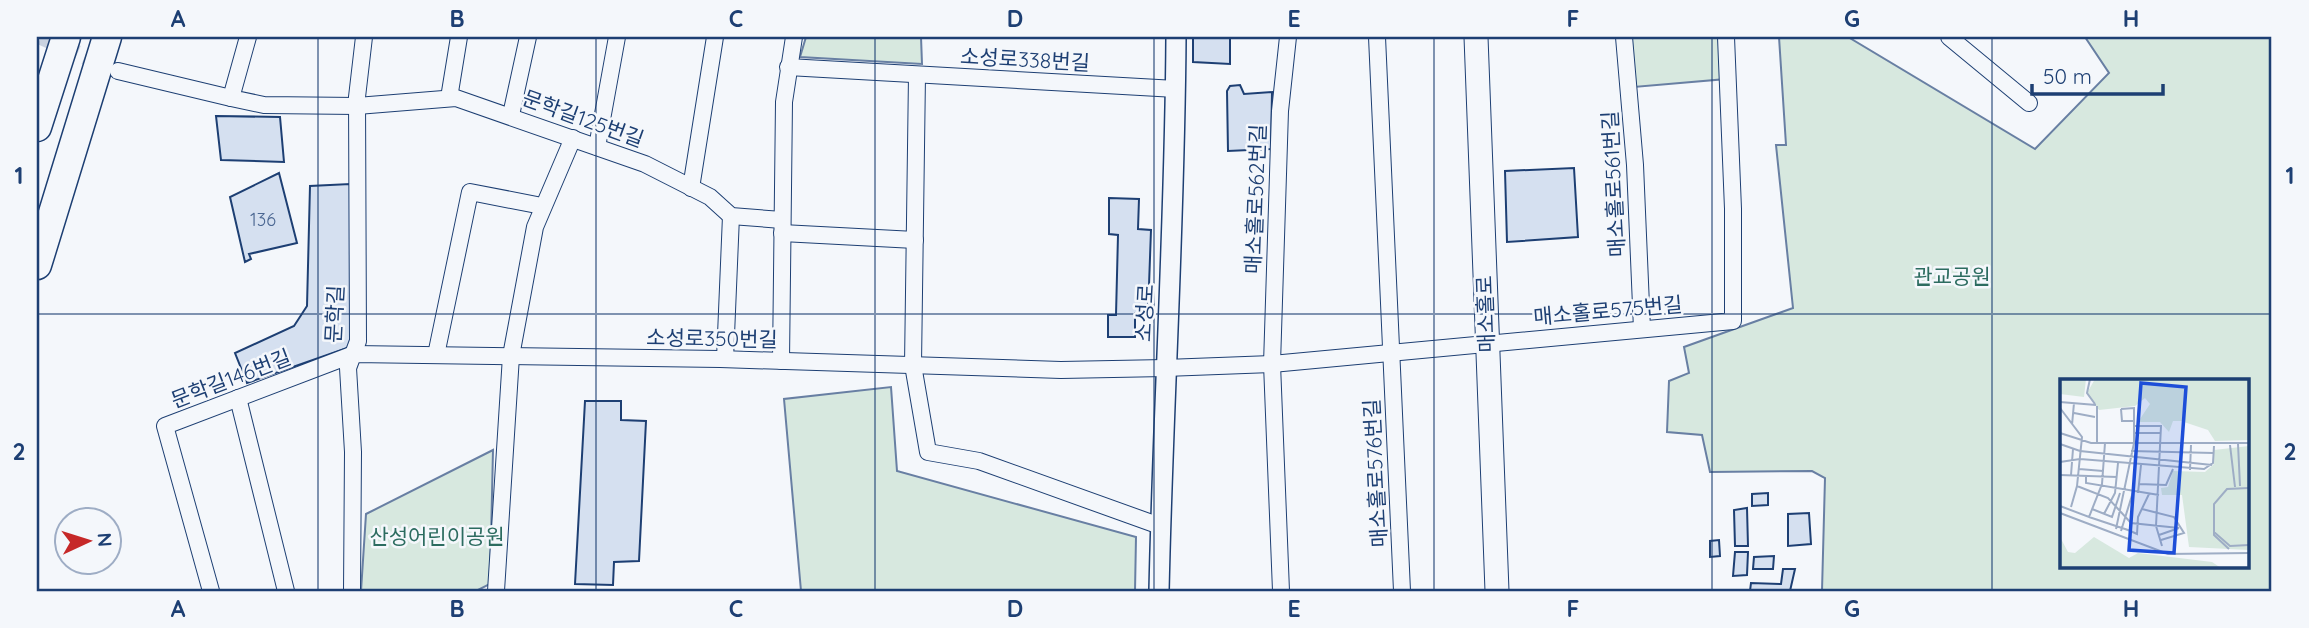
<svg xmlns="http://www.w3.org/2000/svg" width="2309" height="628" viewBox="0 0 2309 628" font-family="Quicksand,'Noto Sans KR',sans-serif">
<style>
.green{fill:#d7e8df;stroke:#687fa3;stroke-width:2;fill-rule:evenodd}
.building{fill:#d5e0f0;stroke:#1d3f73;stroke-width:2}
.lines{fill:none;stroke-linecap:round;stroke-linejoin:round}
.minor-tunnel{stroke:#c9d2e0;stroke-width:16;stroke-dasharray:16 8;stroke-linecap:butt}
.minor-casing{stroke:#1d3f73;stroke-width:18}
.tertiary-casing{stroke:#1d3f73;stroke-width:22}
.secondary-casing{stroke:#1d3f73;stroke-width:25}
.motorway-casing{stroke:#1d3f73;stroke-width:31}
.minor{stroke:#f4f7fb;stroke-width:16}
.tertiary{stroke:#f4f7fb;stroke-width:19}
.secondary{stroke:#f4f7fb;stroke-width:23}
.motorway{stroke:#f4f7fb;stroke-width:28}
.grid{fill:none;stroke:#1d3f73;stroke-width:2;stroke-opacity:0.55}
.labels{text-anchor:middle;stroke-width:5;stroke-linejoin:round;paint-order:stroke}
.number-label{font-size:18px;fill:#4b6792}
.street-label{font-size:21px;fill:#1d3f73;stroke:#f4f7fb}
.park-label{font-size:21px;fill:#2c6c60;stroke:#f4f7fb}
.inset-road{fill:none;stroke:#9eadc5;stroke-width:2}
.view{fill:#1d4ed8;fill-opacity:0.15;stroke:#1d4ed8;stroke-width:3.5}
.inset-edge{fill:none;stroke:#1d3f73;stroke-width:3.5}
.neatline{fill:none;stroke:#1d3f73;stroke-width:2.5}
.grid-label{font-size:23px;text-anchor:middle;font-weight:bold;fill:#1d3f73}
</style>
<rect width="100%" height="100%" fill="#f4f7fb"/>
<g class="green">
<polygon points="806,37 921,37 922,64 800,57"/>
<polygon points="1629,37 1722,37 1726,79 1634,87"/>
<path d="M1779 37H1848L2035 149 2109 73 2085 37H2272V591H1822L1825 478 1812 471 1710 472 1702 435 1667 432 1669 381 1689 373 1684 347 1793 308 1776 145H1786ZM2248 381V567H2062V381Z"/>
<polygon points="891,387 897,471 1136,537 1135,591 801,591 784,399"/>
<polygon points="493,450 490,584 476,591 361,591 366,514"/>
</g>
<g class="building">
<polygon points="1193,37 1230,37 1230,64 1193,62"/>
<polygon points="1240,85 1244,94 1272,92 1271,149 1228,151 1227,91 1230,86"/>
<polygon points="216,116 280,117 284,162 221,160"/>
<polygon points="1574,168 1578,237 1507,242 1505,171"/>
<polygon points="279,173 297,243 249,254 251,259 245,262 230,197"/>
<polygon points="350,184 350,347 247,383 235,353 294,326 307,306 310,186"/>
<polygon points="1109,198 1139,199 1138,229 1151,230 1148,313 1135,313 1135,337 1108,337 1108,315 1116,315 1118,235 1109,234"/>
<polygon points="585,401 621,401 621,420 646,421 639,561 614,562 613,585 575,584"/>
<polygon points="1768,493 1768,505 1752,506 1752,494"/>
<polygon points="1747,508 1748,546 1735,546 1734,510"/>
<polygon points="1809,513 1811,544 1788,546 1788,514"/>
<polygon points="1719,540 1720,556 1710,557 1710,541"/>
<polygon points="1735,552 1748,552 1747,575 1733,576"/>
<polygon points="1774,556 1773,569 1753,569 1754,557"/>
<polygon points="1783,569 1795,569 1790,591 1750,591 1751,583 1781,584"/>
</g>
<g class="lines">
<polyline class="minor-tunnel" points="41,37 106,66"/>
<defs>
<g id="minor">
<polyline points="248,37 231,98 264,105 357,106 456,98 645,164 710,197 731,216 782,220"/>
<polyline points="1377,37 1402,591"/>
<polyline points="1624,37 1635,165 1642,329"/>
<polyline points="1949,37 2029,103"/>
<polyline points="788,67 1176,89"/>
<polyline points="118,71 231,98"/>
<polyline points="917,75 913,365 928,452 979,461 1160,526"/>
<polyline points="449,98 459,37"/>
<polyline points="511,115 528,37"/>
<polyline points="597,147 617,37"/>
<polyline points="691,188 715,37"/>
<polyline points="782,233 915,240"/>
<polyline points="436,355 470,192 542,206"/>
<polyline points="725,359 731,216"/>
<polyline points="781,361 784,102 794,37"/>
<polyline points="238,398 286,591"/>
<polyline points="211,591 165,426 354,354 720,359 1061,370 1165,368 1272,364 1733,321 1733,209 1726,37"/>
<polyline points="352,591 353,452 348,368 358,341 357,97 364,37"/>
<polyline points="496,591 511,356 535,227 573,138"/>
<polyline points="1281,591 1272,364 1280,111 1288,37"/>
</g>
<path id="tertiary" d="M1159 591C1163 406 1175 222 1176 37"/>
<polyline id="secondary" points="1476,37 1497,591"/>
<g id="motorway">
<polyline points="37,127 66,37"/>
<polyline points="37,265 107,37"/>
</g>
</defs>
<use href="#minor" class="minor-casing"/>
<use href="#tertiary" class="tertiary-casing"/>
<use href="#secondary" class="secondary-casing"/>
<use href="#motorway" class="motorway-casing"/>
<use href="#minor" class="minor"/>
<use href="#tertiary" class="tertiary"/>
<use href="#secondary" class="secondary"/>
<use href="#motorway" class="motorway"/>
</g>
<path class="grid" d="M318 37V591M596 37V591M875 37V591M1154 37V591M1434 37V591M1712 37V591M1992 37V591M37 314H2272"/>
<g class="labels">
<g class="number-label">
<text x="263" y="226">136</text>
</g>
<g class="street-label">
<text transform="translate(1025 60) rotate(3)" y="7">소성로338번길</text>
<text transform="translate(583 119) rotate(20)" y="7">문학길125번길</text>
<text transform="translate(1614 184) rotate(-93)" y="7">매소홀로561번길</text>
<text transform="translate(1256 199) rotate(-88)" y="7">매소홀로562번길</text>
<text transform="translate(1608 311) rotate(-5)" y="7">매소홀로575번길</text>
<text transform="translate(1145 313) rotate(-87)" y="7">소성로</text>
<text transform="translate(335 314) rotate(-87)" y="7">문학길</text>
<text transform="translate(1486 314) rotate(-92)" y="7">매소홀로</text>
<text transform="translate(712 339) rotate(1)" y="7">소성로350번길</text>
<text transform="translate(231 379) rotate(-21)" y="7">문학길146번길</text>
<text transform="translate(1376 473) rotate(-93)" y="7">매소홀로576번길</text>
</g>
<g class="park-label">
<text x="1952" y="284">관교공원</text>
<text x="437" y="544">산성어린이공원</text>
</g>
</g>
<g transform="translate(2060 379)">
<rect width="189" height="189" fill="#f4f7fb"/>
<path d="M0 0H26L24 18 0 15ZM35 0H189V61L155 62 148 51 121 42H113L109 53 100 43H78L90 25 85 19 75 27 39 31 27 14ZM189 67V171L129 168 122 116H102L101 109 108 108 113 92 145 93 154 85V71ZM0 158 8 173 15 174 34 158 69 179 78 174 152 183 161 189H0Z" fill="#d7e8df"/>
<path class="inset-road" d="M30 0 27 14 35 25M0 23 36 26M37 27V64M0 29 22 58 17 107 11 128M61 30 62 42H74M14 34 35 38M12 46 14 24M74 47H101L96 147 102 167M0 54 31 64H189M74 54H101M0 65 20 72 152 86M178 65 180 107M170 66 175 108M71 72 153 74M0 83 20 80 144 90 153 84 154 67M19 90 43 92M130 91 131 66M0 96 57 98M11 96 13 70M26 98V104L99 116M79 105 106 106 113 90M17 107 48 119 71 144 119 149M78 114 81 86M0 127 29 138 42 105 45 64M32 130 52 138 60 114M82 130 114 138 124 154 101 161M0 134 108 175 189 174M44 135 55 114 58 84M29 138 68 151M56 150 74 64V29L61 30M68 151 77 155 78 138 89 115M61 152 73 113M154 153 170 167 189 166M99 156 119 149M169 170 154 156V125L167 110 189 109"/>
<path class="view" d="M81 4 126 8 114 174 69 171Z"/>
<rect width="189" height="189" class="inset-edge"/>
</g>
<rect width="2309" height="628" fill="none" stroke="#f4f7fb" stroke-width="77"/>
<g transform="translate(88 541) rotate(86)"><circle r="33" fill="#f4f7fb" stroke="#9eadc5" stroke-width="2"/>
<path d="M0-5L12 26L0 18L-12 26Z" fill="#c62828"/>
<text y="-10" font-size="19" font-weight="bold" text-anchor="middle" fill="#1d3f73">N</text>
</g>
<path d="M2032 84v10h131v-10" fill="none" stroke="#1d3f73" stroke-width="3.5"/>
<text x="2043" y="84" font-size="21" fill="#1d3f73" stroke="#f4f7fb" stroke-width="5" paint-order="stroke">50 m</text>
<rect x="38" y="38" width="2232" height="552" class="neatline"/>
<g class="grid-label">
<text x="178" y="27">A</text>
<text x="457" y="27">B</text>
<text x="736" y="27">C</text>
<text x="1015" y="27">D</text>
<text x="1294" y="27">E</text>
<text x="1573" y="27">F</text>
<text x="1852" y="27">G</text>
<text x="2131" y="27">H</text>
<text x="19" y="184">1</text>
<text x="2290" y="184">1</text>
<text x="19" y="460">2</text>
<text x="2290" y="460">2</text>
<text x="178" y="617">A</text>
<text x="457" y="617">B</text>
<text x="736" y="617">C</text>
<text x="1015" y="617">D</text>
<text x="1294" y="617">E</text>
<text x="1573" y="617">F</text>
<text x="1852" y="617">G</text>
<text x="2131" y="617">H</text>
</g>
</svg>
